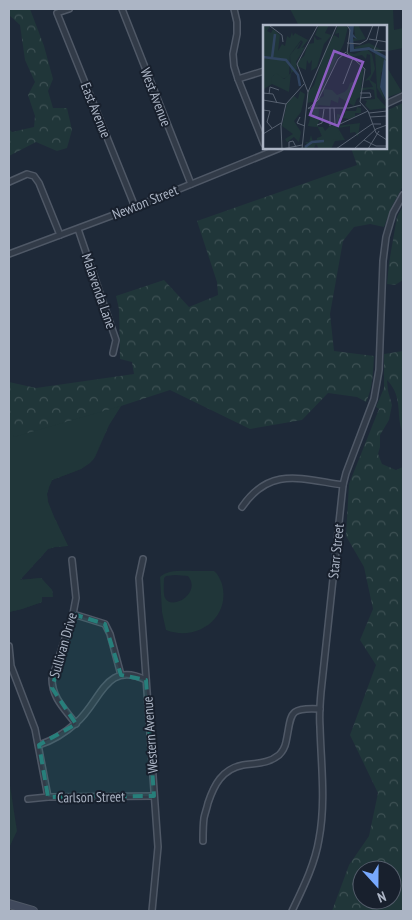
<svg xmlns="http://www.w3.org/2000/svg" width="412" height="920" viewBox="0 0 412 920" font-family="'PT Sans Narrow',sans-serif">
<style>
.forest{fill:url(#forest-crowns);fill-rule:evenodd}
.park{fill:#203639;fill-rule:evenodd}
.lines{fill:none;stroke-linecap:round;stroke-linejoin:round}
.street-casing{stroke:#4f5866;stroke-width:8}
.secondary-casing{stroke:#4f5866;stroke-width:10}
.street{stroke:#323b48;stroke-width:5}
.secondary{stroke:#40495c;stroke-width:8}
.marked{fill:#277f7b;fill-opacity:0.2;stroke:#277f7b;stroke-width:4;stroke-dasharray:10 6;stroke-linejoin:round}
.labels{text-anchor:middle;stroke-width:4;stroke-linejoin:round;paint-order:stroke}
.street-label{font-size:14px;fill:#acb5c5;stroke:#18202d}
.inset-river{fill:none;stroke:#304460;stroke-width:2.5}
.inset-road{fill:none;stroke:#576170;stroke-width:1}
.view{fill:#8c5cc1;fill-opacity:0.15;stroke:#8c5cc1;stroke-width:2.5}
.inset-edge{fill:none;stroke:#acb5c5;stroke-width:2.5}
</style>
<defs>
<pattern id="forest-crowns" width="20" height="18" patternUnits="userSpaceOnUse" patternTransform="scale(1.25)"><rect width="20" height="18" fill="#203639"/><path d="M2 6a3 3 0 1 1 6 0M12 15a3 3 0 1 1 6 0" fill="none" stroke="#3e5154"/></pattern>
</defs>
<rect width="100%" height="100%" fill="#1e2938"/>
<g class="forest">
<polygon points="9,9 30,9 44,46 53,79 48,91 53,108 67,108 72,130 67,148 57,151 36,142 9,156 9,129 12,132 34,127 35,116 28,95 35,82 25,60 20,25 9,15"/>
<path d="M403 103V186L392 206 384 227 370 224 354 227 343 241 330 314 334 351 374 356C373 371 373 388 366 402L357 397 328 393 302 420 250 429 170 390 121 406 109 425 95 457 90 463 81 469 52 480 49 487 47 494 48 502 54 517 68 546 55 547 48 549 20 580 41 578 52 590 53 597H42V602L22 609 9 612V382L36 388 134 374 132 362 120 359 119 309 116 296 164 280 189 307 218 295 217 282 197 221 357 165 351 148H386V111Z"/>
<polygon points="403,206 403,280 395,285 387,284 389,263 397,217"/>
<path d="M403 351V433C395 415 404 398 387 380L388 391 392 405 389 420 380 435V447L378 454 382 464 396 470 403 467V911H332L349 865 369 836 378 793 350 735 376 665 360 640 373 609 364 567 346 536 349 484 379 409 376 407 384 388V354ZM362 870H392V900H362Z"/>
</g>
<g class="park">
<polygon points="290,9 393,9 394,30 403,28 403,48 388,51 386,56 386,26 299,26"/>
<polygon points="386,69 388,69 402,92 386,98"/>
<polygon points="121,406 109,425 93,460 81,469 52,480 49,487 47,494 48,502 54,517 68,546 55,547 48,549 20,580 41,578 52,590 53,597 42,597 42,602 22,609 9,612 9,426 14,437"/>
<path d="M196 571H214C218 574 220 579 222 584 231 618 197 642 166 630L162 612 160 577C168 569 185 571 196 571ZM175 575 188 576C202 593 172 611 165 598 163 593 164 584 164 578L166 576Z"/>
<polygon points="9,779 17,831 9,848"/>
</g>
<g class="lines">
<defs>
<g id="street">
<polyline points="69,9 57,13 135,207"/>
<polyline points="122,9 191,184"/>
<polyline points="234,9 237,22 237,34 233,54 234,66 238,79 264,144"/>
<polyline points="238,79 264,71"/>
<polyline points="386,104 403,96"/>
<polyline points="9,182 27,174 34,176 39,183 60,235"/>
<polyline points="78,229 116,340 113,353"/>
<polyline points="9,254 135,207 280,148"/>
<path d="M242 507C270 466 301 479 343 485"/>
<polyline points="143,559 139,578 158,847 152,911"/>
<path d="M72 560 76 598 73 614 52 679C52 698 65 709 76 724"/>
<polyline points="73,614 105,624 110,634 121,675"/>
<polyline points="9,646 11,666 35,729 48,797"/>
<path d="M39 745C51 741 66 732 76 723 101 702 105 660 146 680"/>
<polyline points="28,799 48,797 154,796"/>
<path d="M203 841C203 833 203 825 204 818 205 813 207 808 208 803 214 785 222 769 243 765 256 763 268 764 279 755 283 751 285 747 286 742 292 714 287 707 320 709"/>
<path d="M292 911C303 888 315 864 319 839 326 802 321 764 320 727 319 715 320 704 321 692L343 485 346 473 374 399 379 370 383 261 386 237 393 213 403 195"/>
</g>
<polyline id="secondary" points="9,904 33,911"/>
</defs>
<use href="#street" class="street-casing"/>
<use href="#secondary" class="secondary-casing"/>
<use href="#street" class="street"/>
<use href="#secondary" class="secondary"/>
</g>
<path class="marked" d="M73 614 105 624 121 675 146 680 154 796 48 797 39 745 76 724 52 688Z"/>
<g class="labels">
<g class="street-label">
<text transform="translate(156 97) rotate(69)" y="5">West Avenue</text>
<text transform="translate(96 110) rotate(68)" y="5">East Avenue</text>
<text transform="translate(145 202) rotate(-22)" y="5">Newton Street</text>
<text transform="translate(99 291) rotate(71)" y="5">Malavenda Lane</text>
<text transform="translate(336 551) rotate(-84)" y="5">Starr Street</text>
<text transform="translate(63 645) rotate(-74)" y="5">Sullivan Drive</text>
<text transform="translate(150 735) rotate(-94)" y="5">Western Avenue</text>
<text transform="translate(91 797) rotate(-1)" y="5">Carlson Street</text>
</g>
</g>
<g transform="translate(263 25)">
<rect width="124" height="124" fill="#1e2938"/>
<path d="M39 15 34 24 42 22 33 37 34 44 28 48 27 30Z" fill="#203639"/>
<path d="M0 0H8L4 6 8 8 10 4 17 10 15 26 19 19 22 21 24 11 27 13 29 7 30 11 32 8 45 15 33 30 40 17 38 15 27 30 26 52 18 54 11 50 9 59 1 64ZM56 0H66L62 8 68 10 72 6 61 19 54 42 48 46 49 35 46 39 44 35 43 45 34 41 35 36 41 31 45 19 51 18V11L54 15 59 14 52 10ZM75 0 85 2 81 18 54 75 61 71 60 64 69 65 74 70 84 66 87 58 95 55 97 42 101 43 98 63 110 62 106 55 102 56 108 49 107 30 104 29 103 34 99 30 89 32 84 27 91 29 104 24 109 29 112 44 107 55 113 59 114 72 124 83 107 85 102 80 104 76 100 75 112 74 111 65 107 64 97 66 91 81 76 72 75 78 68 75 67 81 55 80 54 83 48 81 53 76 44 78 45 67 51 60 63 23 71 10 76 13V8L72 9ZM37 66 42 69 38 87 31 96 38 107 36 117 31 112 24 117 22 114 30 109 19 101 24 78 31 71 35 74ZM94 82 98 83V88H92V92L86 94 76 92 74 101 97 98 95 112 92 107 87 108V101L75 103 82 115 72 116 68 124H56L53 119 51 123H40L45 120 42 117H46L48 110 50 117 59 111 55 102 45 101 50 84 57 95 53 100 62 106 73 101 74 89 82 91V86H93Z" fill="#203639"/>
<path d="M13 48 21 54 28 48 26 67 9 59 8 53Z" fill="#203639"/>
<path d="M95 0 103 14 86 17 92 13 91 0ZM91 17 92 22 106 18 120 26 115 29 124 35 120 39 122 43 118 48 117 62 124 79 114 63 112 27 107 22 92 24ZM100 40 97 72 89 77 86 71 78 70 95 55ZM50 84H56L55 102H60L62 106 67 101H74L78 114 54 117V113L59 111 55 102 45 101Z" fill="#203639"/>
<path d="M86 0H91L90 9 94 14 90 12 91 24 106 22 123 31 124 35 106 25 87 27ZM121 34 124 37V77L117 62Z" fill="#304460"/>
<path class="inset-river" d="M0 32 23 35 35 50 37 61M9 33 12 9M42 122 49 117 61 116"/>
<path class="inset-road" d="M84 0 87 5 84 28 102 44 97 77 105 86 113 108 124 115M7 1 19 10 20 17M106 14 124 17M113 15 116 0M115 15 111 25 124 26M84 18 97 19 104 15 110 0M80 59 90 33M45 67 34 39 55 0M0 68 10 69 14 78M6 69 7 62 16 65M97 73 108 72 107 68H97M0 75 23 79M45 83H86L98 80M67 83V101M45 84 55 75 75 34 83 27M0 85 7 86 4 97 9 103M106 88 124 86M37 92 34 98 42 101M107 92 124 91M67 99H72L71 83M77 99 105 86M54 100 59 98 61 84M0 109 18 98M101 115 113 121H124M26 123V117L30 116 33 122M19 124 18 101 23 79 41 59M19 124 39 120M39 124 45 67 74 0M73 124 109 99H118M91 124 113 104 124 100M105 124 116 106"/>
<path class="view" d="M71 26 100 37 75 101 47 90Z"/>
<rect width="124" height="124" class="inset-edge"/>
</g>
<rect width="412" height="920" fill="none" stroke="#acb5c5" stroke-width="20"/>
<g transform="translate(377 885) rotate(159)"><circle r="24" fill="#18202d" stroke="#535c6a"/>
<path d="M0-4L9 19L0 12L-9 19Z" fill="#78a9fe"/>
<text y="-8" font-size="14" font-weight="bold" text-anchor="middle" fill="#acb5c5">N</text>
</g>
</svg>
